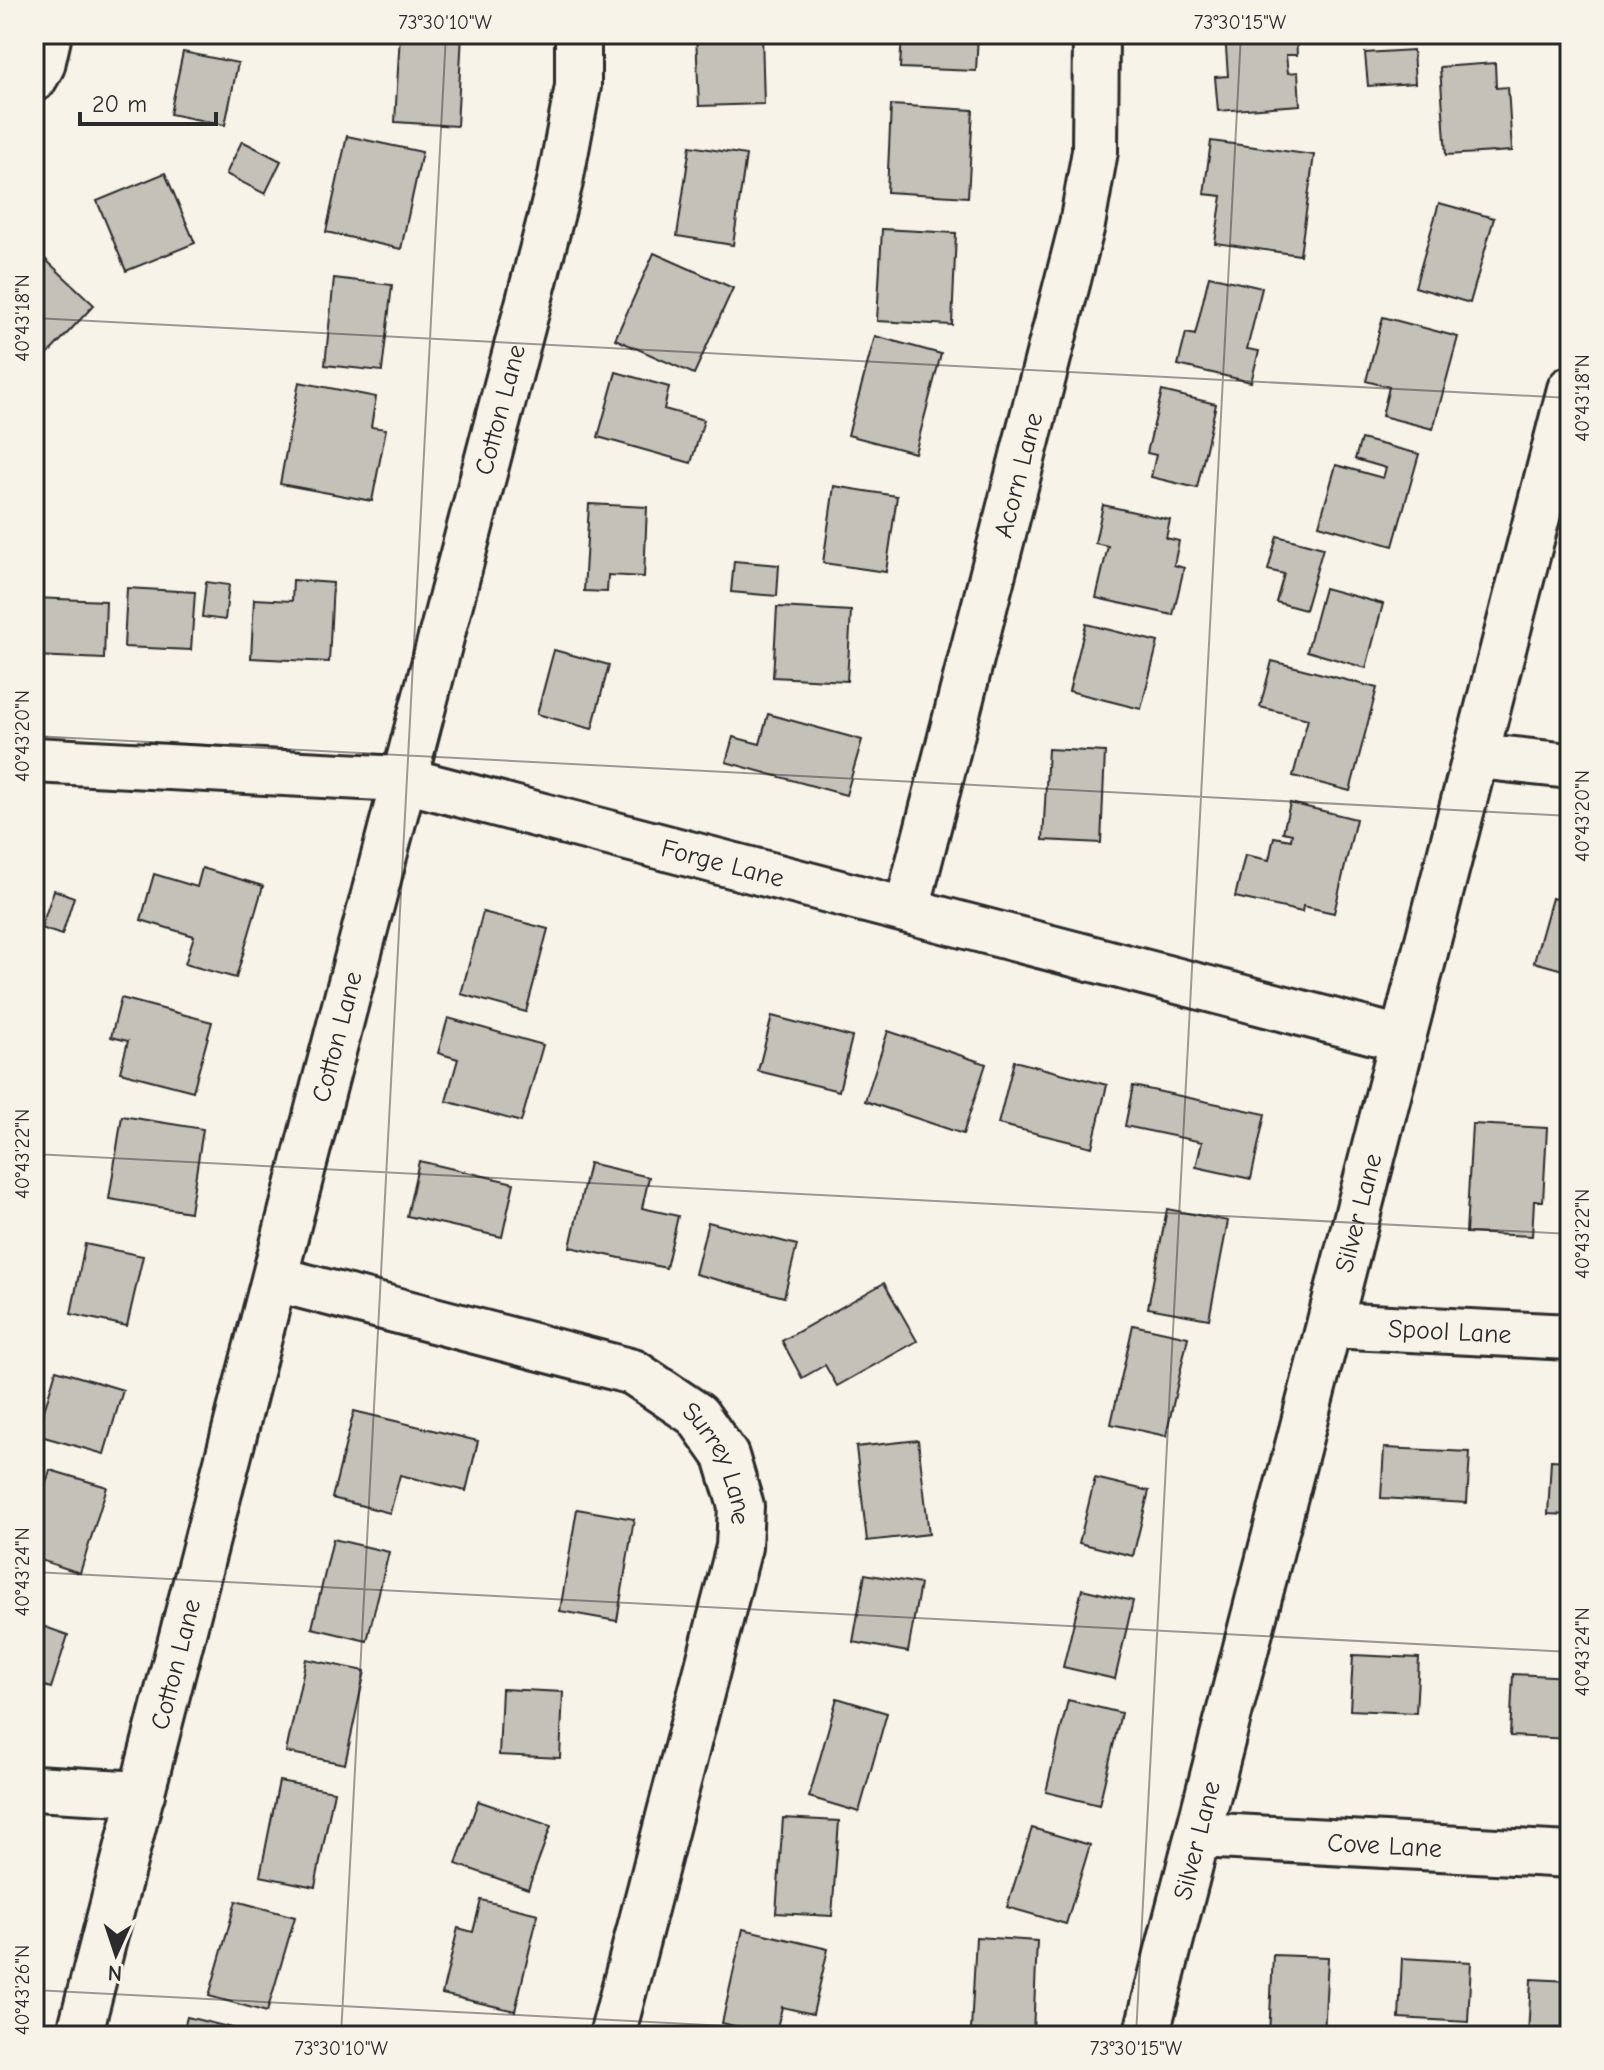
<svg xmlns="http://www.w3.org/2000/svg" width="1604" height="2070" viewBox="0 0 1604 2070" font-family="'Comic Neue',sans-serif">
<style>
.building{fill:#c4c1b9;stroke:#2b2b2b;stroke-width:2}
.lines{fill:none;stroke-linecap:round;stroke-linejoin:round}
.minor-casing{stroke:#2b2b2b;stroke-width:50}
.minor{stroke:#f7f3e8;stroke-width:44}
.ticks{fill:none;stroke:#2b2b2b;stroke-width:2;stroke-opacity:0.45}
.labels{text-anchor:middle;stroke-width:6;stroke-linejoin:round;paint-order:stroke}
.street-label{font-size:26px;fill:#2b2b2b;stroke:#f7f3e8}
.neatline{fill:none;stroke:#2b2b2b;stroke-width:3}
.ticks-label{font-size:20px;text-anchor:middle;fill:#2b2b2b}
</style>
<rect width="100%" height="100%" fill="#f7f3e8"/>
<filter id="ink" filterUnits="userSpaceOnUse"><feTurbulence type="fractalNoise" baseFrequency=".0125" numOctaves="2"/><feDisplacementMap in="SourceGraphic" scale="16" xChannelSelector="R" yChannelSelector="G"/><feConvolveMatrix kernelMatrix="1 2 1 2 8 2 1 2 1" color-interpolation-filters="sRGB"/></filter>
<g filter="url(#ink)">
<g class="building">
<polygon points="400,34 462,34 457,126 395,122"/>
<polygon points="696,34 762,34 764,104 699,106"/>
<polygon points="902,34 978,34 976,71 900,68"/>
<polygon points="1225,34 1296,34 1297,55 1286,55 1288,73 1298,72 1300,105 1218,111 1215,77 1228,76"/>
<polygon points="1413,50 1415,83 1368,86 1365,53"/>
<polygon points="183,52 238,63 225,125 170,114"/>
<polygon points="1495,63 1496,88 1508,87 1512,151 1446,155 1440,67"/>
<polygon points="891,105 973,110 968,197 887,192"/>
<polygon points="347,136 422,152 401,249 326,232"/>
<polygon points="242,141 281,161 265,194 226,174"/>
<polygon points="1211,141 1314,155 1300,255 1215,243 1222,196 1204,194"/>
<polygon points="690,146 746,155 733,245 677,236"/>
<polygon points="165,173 195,243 126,271 97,201"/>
<polygon points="1439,203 1494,218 1470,303 1415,287"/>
<polygon points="882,229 956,233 952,325 877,321"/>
<polygon points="654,253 733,288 694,374 615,339"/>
<polygon points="44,258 94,305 46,356 34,345 34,269"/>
<polygon points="1209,276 1262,288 1247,349 1259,351 1251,382 1178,365 1186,333 1195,335"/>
<polygon points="334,278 392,285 382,371 325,365"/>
<polygon points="1383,317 1458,337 1433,429 1382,416 1389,387 1366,381"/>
<polygon points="875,336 941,354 915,453 848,435"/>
<polygon points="616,372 669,387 664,409 704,420 691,463 598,437"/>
<polygon points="299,382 376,397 371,427 386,429 372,501 280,484"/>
<polygon points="1162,391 1216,404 1197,488 1151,477 1156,455 1147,453"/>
<polygon points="1361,439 1419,454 1393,546 1319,525 1336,465 1383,478 1386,468 1355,459"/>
<polygon points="834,486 897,496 886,572 823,563"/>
<polygon points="589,504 647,507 644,577 608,575 607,592 584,591"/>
<polygon points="1103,505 1170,520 1166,538 1179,541 1174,565 1184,568 1173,615 1096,598 1108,546 1095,543"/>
<polygon points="1277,536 1323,548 1305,610 1276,602 1284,574 1268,570"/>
<polygon points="734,561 779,565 777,596 731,592"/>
<polygon points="293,580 333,583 329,662 251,658 254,599 292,601"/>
<polygon points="206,582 229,585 225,620 202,617"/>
<polygon points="127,588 195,592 191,650 124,647"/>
<polygon points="1324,588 1383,604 1366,668 1307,651"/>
<polygon points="34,598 106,601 104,659 34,656"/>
<polygon points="777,607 851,611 847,681 773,677"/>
<polygon points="1086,624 1158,642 1141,709 1069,691"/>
<polygon points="554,650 609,665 592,729 537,714"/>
<polygon points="1272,661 1377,688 1350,791 1293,776 1308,719 1260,707"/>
<polygon points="768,714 862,740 846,795 726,762 733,737 760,744"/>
<polygon points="1048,749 1105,752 1101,843 1043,840"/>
<polygon points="1290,803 1356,819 1334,913 1303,906 1302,912 1235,897 1245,855 1269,860 1274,837 1291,840 1292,834 1283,832"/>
<polygon points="202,868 263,886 236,978 185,964 194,936 141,920 154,874 197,887"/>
<polygon points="54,890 74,897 62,935 41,928"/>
<polygon points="1552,898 1570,903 1570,972 1534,962"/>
<polygon points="483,912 548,929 526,1012 461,994"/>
<polygon points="121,998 212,1022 193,1091 120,1072 128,1041 111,1037"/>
<polygon points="772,1016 852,1037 839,1091 758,1071"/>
<polygon points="448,1018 543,1045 521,1122 446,1101 458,1059 438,1053"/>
<polygon points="888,1031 986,1064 963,1134 865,1101"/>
<polygon points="1014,1061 1107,1085 1092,1147 998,1124"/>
<polygon points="1133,1086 1265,1114 1251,1179 1196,1167 1202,1142 1125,1126"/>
<polygon points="122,1116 203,1129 190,1212 109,1199"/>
<polygon points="1472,1124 1547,1128 1543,1201 1534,1201 1532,1236 1466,1233"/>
<polygon points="419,1161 514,1183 502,1237 407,1216"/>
<polygon points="589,1163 649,1177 642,1208 678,1216 666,1268 570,1247"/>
<polygon points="1167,1209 1228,1221 1209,1319 1148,1308"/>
<polygon points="708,1222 797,1245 784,1297 695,1274"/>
<polygon points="85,1244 143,1256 127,1326 71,1314"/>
<polygon points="884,1283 917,1341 837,1386 825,1365 802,1378 782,1341"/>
<polygon points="1133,1325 1188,1337 1166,1436 1111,1424"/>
<polygon points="56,1370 123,1390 104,1454 37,1435"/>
<polygon points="354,1411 478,1441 466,1491 400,1475 390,1513 332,1498"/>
<polygon points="918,1440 929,1534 867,1541 856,1447"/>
<polygon points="1384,1448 1470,1452 1467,1503 1381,1498"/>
<polygon points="1551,1460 1570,1461 1570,1515 1548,1514"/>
<polygon points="50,1470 107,1487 80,1573 34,1558 34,1521"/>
<polygon points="1095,1478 1149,1491 1133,1556 1079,1543"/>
<polygon points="577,1509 634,1519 617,1621 560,1611"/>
<polygon points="333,1539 389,1552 367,1641 312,1628"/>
<polygon points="865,1574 920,1584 908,1652 853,1642"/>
<polygon points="1082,1589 1133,1601 1115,1679 1063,1667"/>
<polygon points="34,1623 68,1635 51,1688 34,1683"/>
<polygon points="1353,1655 1419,1658 1416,1713 1350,1710"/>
<polygon points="306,1659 365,1671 345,1764 286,1752"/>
<polygon points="1513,1674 1570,1677 1570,1739 1510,1736"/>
<polygon points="502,1689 563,1692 560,1758 499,1755"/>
<polygon points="837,1698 887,1713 859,1812 809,1797"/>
<polygon points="1068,1700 1121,1713 1099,1805 1046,1792"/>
<polygon points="279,1781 334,1791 315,1887 260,1876"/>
<polygon points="478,1801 551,1826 528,1889 456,1864"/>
<polygon points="783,1818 839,1821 832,1916 776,1913"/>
<polygon points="1032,1828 1090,1845 1066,1924 1007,1907"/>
<polygon points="481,1900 538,1914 515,2011 442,1994 458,1928 473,1932"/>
<polygon points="236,1901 295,1917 267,2012 209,1996"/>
<polygon points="743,1929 828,1949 813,2014 782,2007 775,2036 722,2023"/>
<polygon points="976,1937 1037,1941 1033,2034 971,2030"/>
<polygon points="1273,1955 1328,1957 1324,2036 1269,2036"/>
<polygon points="1402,1958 1471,1962 1468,2022 1399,2018"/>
<polygon points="1531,1979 1570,1981 1570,2036 1528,2036"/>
<polygon points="187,2017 265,2036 182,2036"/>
<polygon points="450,2028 491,2036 448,2036"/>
</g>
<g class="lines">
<defs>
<g id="minor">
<polyline points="34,79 42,65 49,34"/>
<polyline points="1477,756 1570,766"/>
<path id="s1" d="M34 760 401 779 1401 1039"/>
<path id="s2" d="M907 909 1082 225 1095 151 1096 34"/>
<path id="s3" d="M276 1279 633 1372 697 1415 726 1456 741 1506 739 1547 612 2036"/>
<path id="s4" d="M1330 1325 1570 1337"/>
<polyline points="34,1788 142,1794"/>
<path id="s5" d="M1199 1835 1570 1855"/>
<path id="s6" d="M79 2036C240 1418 395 799 560 182L578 86V34"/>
<path id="s7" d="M1146 2036 1570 389"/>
</g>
</defs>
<use href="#minor" class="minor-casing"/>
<use href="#minor" class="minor"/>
</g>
</g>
<path class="ticks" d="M34 318 1570 398M34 736 1570 816M34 1154 1570 1234M34 1572 1570 1652M34 1990 920 2036M341 2036 446 34M1136 2036 1241 34"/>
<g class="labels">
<g class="street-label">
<text dy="9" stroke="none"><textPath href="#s6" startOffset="1680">Cotton Lane</textPath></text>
<text dy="9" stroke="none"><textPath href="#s2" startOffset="448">Acorn Lane</textPath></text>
<text dy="9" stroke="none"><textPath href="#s1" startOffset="700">Forge Lane</textPath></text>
<text dy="9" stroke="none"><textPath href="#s6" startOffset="1032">Cotton Lane</textPath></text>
<text dy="9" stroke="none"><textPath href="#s7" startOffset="850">Silver Lane</textPath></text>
<text dy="9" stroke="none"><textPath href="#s4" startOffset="120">Spool Lane</textPath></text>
<text dy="9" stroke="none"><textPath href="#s3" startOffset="500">Surrey Lane</textPath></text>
<text dy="9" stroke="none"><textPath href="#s6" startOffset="384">Cotton Lane</textPath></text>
<text dy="9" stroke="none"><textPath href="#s7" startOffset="202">Silver Lane</textPath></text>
<text dy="9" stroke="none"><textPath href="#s5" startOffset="186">Cove Lane</textPath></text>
</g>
</g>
<rect width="1604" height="2070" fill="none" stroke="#f7f3e8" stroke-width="88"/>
<g transform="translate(116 1954) rotate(183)" stroke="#f7f3e8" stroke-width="6" paint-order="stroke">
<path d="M0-6L14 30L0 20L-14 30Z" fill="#2b2b2b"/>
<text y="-12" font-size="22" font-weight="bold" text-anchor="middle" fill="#2b2b2b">N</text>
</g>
<path d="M80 112v12h136v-12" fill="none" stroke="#2b2b2b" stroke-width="4"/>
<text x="92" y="112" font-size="24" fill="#2b2b2b" stroke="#f7f3e8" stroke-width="6" paint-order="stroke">20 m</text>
<rect x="44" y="44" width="1516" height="1982" class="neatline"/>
<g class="ticks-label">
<text x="445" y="29">73°30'10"W</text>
<text x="1240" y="29">73°30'15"W</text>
<text transform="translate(22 318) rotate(-90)" y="7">40°43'18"N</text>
<text transform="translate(1582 398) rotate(-90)" y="7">40°43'18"N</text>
<text transform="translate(22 736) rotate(-90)" y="7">40°43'20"N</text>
<text transform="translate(1582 816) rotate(-90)" y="7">40°43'20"N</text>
<text transform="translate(22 1154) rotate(-90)" y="7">40°43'22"N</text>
<text transform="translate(1582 1234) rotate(-90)" y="7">40°43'22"N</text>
<text transform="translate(22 1572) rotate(-90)" y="7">40°43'24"N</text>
<text transform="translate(1582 1652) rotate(-90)" y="7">40°43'24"N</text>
<text transform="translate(22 1990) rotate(-90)" y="7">40°43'26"N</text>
<text x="341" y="2055">73°30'10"W</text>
<text x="1136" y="2055">73°30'15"W</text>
</g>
</svg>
